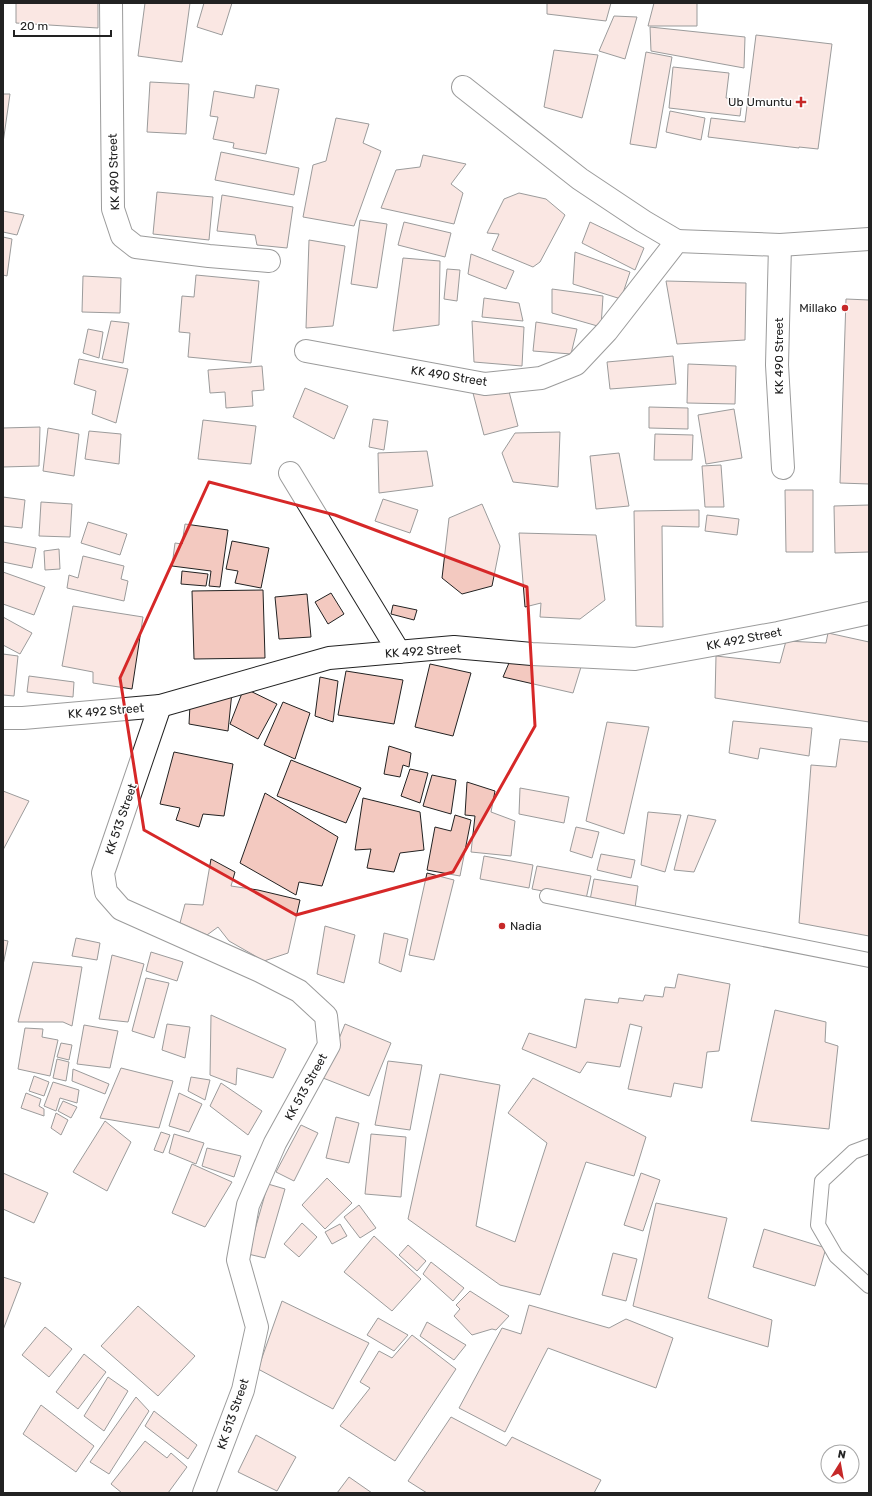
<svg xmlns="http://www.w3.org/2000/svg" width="872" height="1496" viewBox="0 0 872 1496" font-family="Rubik,sans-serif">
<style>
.building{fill:#f3c9c0;stroke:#222}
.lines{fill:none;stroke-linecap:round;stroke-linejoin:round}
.lane-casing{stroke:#222;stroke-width:16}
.street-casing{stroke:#222;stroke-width:24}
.lane{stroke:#fff;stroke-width:14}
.street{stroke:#fff;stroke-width:22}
.marked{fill:none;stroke:#d62828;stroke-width:3;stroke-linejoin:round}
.poi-dot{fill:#c62828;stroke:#fff;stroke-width:1.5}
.labels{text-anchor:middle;stroke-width:3;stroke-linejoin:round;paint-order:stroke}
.poi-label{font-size:12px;fill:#222;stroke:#fff;text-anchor:end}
.street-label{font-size:12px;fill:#222;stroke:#fff}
</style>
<rect width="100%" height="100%" fill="#fff"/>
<g class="building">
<polygon points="16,3 98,3 98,28 16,23"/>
<polygon points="145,3 190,3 182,62 138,56"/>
<polygon points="204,3 232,3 222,35 197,27"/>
<polygon points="547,3 611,3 606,21 547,14"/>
<polygon points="654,3 697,3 697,26 648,26"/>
<polygon points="614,16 637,17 625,59 599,51"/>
<polygon points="650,27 745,37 744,68 651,51"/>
<polygon points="756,35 832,44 818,149 799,147 799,148 708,137 711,118 745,122"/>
<polygon points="554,50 598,55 582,118 544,107"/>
<polygon points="646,52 672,57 656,148 630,144"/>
<polygon points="673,67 729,73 726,98 742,100 740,116 669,108"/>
<polygon points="150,82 189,84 186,134 147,132"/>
<polygon points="256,85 279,89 266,154 233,148 234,143 213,139 218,117 210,116 214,91 254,98"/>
<polygon points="3,94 10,94 3,143"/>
<polygon points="670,111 705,118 701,140 666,132"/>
<polygon points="336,118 369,124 363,143 381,151 354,226 303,217 313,165 326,161"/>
<polygon points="221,152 299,168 294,195 215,180"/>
<polygon points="423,155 466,164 451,184 463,193 454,224 381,208 396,170 420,167"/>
<polygon points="157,192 213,197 209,240 153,234"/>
<polygon points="519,193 546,199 565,215 540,262 533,267 492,250 499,234 487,233 504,199"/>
<polygon points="222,195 293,207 287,248 257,245 255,235 217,231"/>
<polygon points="3,211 24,215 17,235 3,232"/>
<polygon points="360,220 387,224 377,288 351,284"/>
<polygon points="404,222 451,233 445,257 398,245"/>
<polygon points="590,222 644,248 635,270 582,243"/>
<polygon points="3,237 12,239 7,276 3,275"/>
<polygon points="309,240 345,246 333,326 306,328"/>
<polygon points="575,252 630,272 621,299 573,284"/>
<polygon points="471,254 514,271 506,289 468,274"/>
<polygon points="403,258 440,261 439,325 393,331"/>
<polygon points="447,269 460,270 457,301 444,299"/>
<polygon points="196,275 259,281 251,363 188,357 190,333 179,332 182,296 194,297"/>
<polygon points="83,276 121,278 120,313 82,312"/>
<polygon points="666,281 746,283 745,340 677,344"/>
<polygon points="552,289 603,296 601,327 552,313"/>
<polygon points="484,298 519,303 523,321 482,317"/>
<polygon points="846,299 869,300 869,484 840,483"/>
<polygon points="111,321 129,323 123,363 102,359"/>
<polygon points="472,321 524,327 522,366 474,362"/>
<polygon points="536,322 577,329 571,354 533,351"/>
<polygon points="88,329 103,332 99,358 83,353"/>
<polygon points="673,356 676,384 610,389 607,362"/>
<polygon points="79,359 128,369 116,423 92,414 96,391 74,384"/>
<polygon points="688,364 736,366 735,404 687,403"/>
<polygon points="262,366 264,390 252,391 253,406 226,408 225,392 210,393 208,370"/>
<polygon points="507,384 518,426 484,435 473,393"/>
<polygon points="305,388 348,406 334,439 293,417"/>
<polygon points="649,407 688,408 688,429 649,428"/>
<polygon points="734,409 742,458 706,464 698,415"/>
<polygon points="373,419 388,421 384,450 369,447"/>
<polygon points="203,420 256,426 251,464 198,459"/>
<polygon points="40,427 39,466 3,467 3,428"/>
<polygon points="48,428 79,434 74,476 43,471"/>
<polygon points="89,431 121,434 119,464 85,459"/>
<polygon points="560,432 558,487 513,482 502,453 515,433"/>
<polygon points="655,434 693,435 692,460 654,460"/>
<polygon points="427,451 433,486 379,493 378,453"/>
<polygon points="619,453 629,506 596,509 590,456"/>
<polygon points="721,465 724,507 705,507 702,466"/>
<polygon points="785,490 813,490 813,552 786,552"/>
<polygon points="3,497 25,500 22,528 3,526"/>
<polygon points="383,499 418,510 410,533 375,521"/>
<polygon points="41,502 72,504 70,537 39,536"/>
<polygon points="482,504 500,546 492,586 462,594 442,578 449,518"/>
<polygon points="869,505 869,552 835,553 834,506"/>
<polygon points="699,510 699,527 662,526 663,627 636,626 634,511"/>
<polygon points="707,515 739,519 737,535 705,531"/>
<polygon points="88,522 127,534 120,555 81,543"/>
<polygon points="185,524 228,530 220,587 209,586 211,571 172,566 175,543 182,544"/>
<polygon points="519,533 596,535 605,600 580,619 540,617 541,603 525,607"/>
<polygon points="232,541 269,548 261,588 235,583 238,571 226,569"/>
<polygon points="3,542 36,548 32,568 3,562"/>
<polygon points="59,549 60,569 45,570 44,551"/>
<polygon points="83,556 124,566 121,579 128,581 124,601 67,588 69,575 78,578"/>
<polygon points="182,571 208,574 206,586 181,584"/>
<polygon points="3,572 45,587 34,615 3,604"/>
<polygon points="263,590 265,658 194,659 192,591"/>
<polygon points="331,593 344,614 328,624 315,602"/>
<polygon points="307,594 311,637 279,639 275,597"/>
<polygon points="393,605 417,610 414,620 391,614"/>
<polygon points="73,606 143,617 132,689 93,683 93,672 62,666"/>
<polygon points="3,617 32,633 20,654 3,645"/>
<polygon points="828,633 869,642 869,722 715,698 716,656 780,663 786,641 826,643"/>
<polygon points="3,654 18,656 14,696 3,695"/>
<polygon points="512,656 581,667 573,693 503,677"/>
<polygon points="430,664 471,673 453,736 415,727"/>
<polygon points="346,671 403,680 394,724 338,715"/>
<polygon points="29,676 74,682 73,697 27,692"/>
<polygon points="320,677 338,681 333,722 315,716"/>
<polygon points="244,688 277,704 258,739 230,724"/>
<polygon points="232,692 228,731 189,724 190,705"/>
<polygon points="283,702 310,713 295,759 264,745"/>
<polygon points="733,721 812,728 809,756 760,748 758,759 729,753"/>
<polygon points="607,722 649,727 624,834 586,821"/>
<polygon points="840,739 869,742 869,936 799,923 811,765 836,767"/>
<polygon points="389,746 411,753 409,767 403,765 400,777 384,774"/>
<polygon points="174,752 233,764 224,816 203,814 199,827 176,820 180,808 160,804"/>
<polygon points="291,760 361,788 346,823 277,796"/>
<polygon points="410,769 428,773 420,803 401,796"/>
<polygon points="432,775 456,780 451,814 423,806"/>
<polygon points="467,782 495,791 491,812 515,821 511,856 471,852 475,816 465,815"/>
<polygon points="520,788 569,797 564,823 519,814"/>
<polygon points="3,791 29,801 3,850"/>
<polygon points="265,793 338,837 322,886 299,882 296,895 240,863"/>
<polygon points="363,798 420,812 424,850 400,853 394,872 367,868 371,849 355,850"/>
<polygon points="648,812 681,815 665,872 641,865"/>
<polygon points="455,815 471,820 460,876 427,870 435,827 451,831"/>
<polygon points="688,815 716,820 694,872 674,870"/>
<polygon points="576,827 599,832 592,858 570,851"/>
<polygon points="601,854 635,860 631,878 597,870"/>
<polygon points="484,856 533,865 529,888 480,879"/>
<polygon points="211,859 235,872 231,886 258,890 300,900 288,953 264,961 229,941 218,927 207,935 180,923 185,904 203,905"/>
<polygon points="537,866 591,876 586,899 532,889"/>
<polygon points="427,873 454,880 434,960 409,955"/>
<polygon points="594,879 638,886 635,908 590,900"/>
<polygon points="325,926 355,935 344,983 317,974"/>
<polygon points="384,933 408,939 401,972 379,963"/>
<polygon points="76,938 100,943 97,960 72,956"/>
<polygon points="3,940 8,941 3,965"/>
<polygon points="151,952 183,962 177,981 146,971"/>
<polygon points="112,955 144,964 128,1022 99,1019"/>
<polygon points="33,962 82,967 72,1026 63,1022 18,1022"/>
<polygon points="678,974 730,984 719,1051 707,1052 702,1088 674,1083 671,1097 628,1089 642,1027 630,1024 620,1067 587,1062 580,1073 522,1049 529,1033 576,1048 585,999 618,1003 619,998 643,1001 645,995 663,997 665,987 675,988"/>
<polygon points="146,978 169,983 154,1038 132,1031"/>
<polygon points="775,1010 826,1022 825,1042 838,1046 829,1129 751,1121"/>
<polygon points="211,1015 286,1049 273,1078 237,1068 236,1085 210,1075"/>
<polygon points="167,1024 190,1027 185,1058 162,1050"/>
<polygon points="345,1024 391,1043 369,1096 323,1078"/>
<polygon points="84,1025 118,1031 110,1068 77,1064"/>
<polygon points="25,1028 43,1029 42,1037 58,1040 50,1076 18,1069"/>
<polygon points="61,1043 72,1045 69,1060 57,1057"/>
<polygon points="57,1059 69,1062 66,1081 53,1078"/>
<polygon points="388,1061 422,1065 410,1130 375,1125"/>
<polygon points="121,1068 173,1081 159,1128 100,1118"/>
<polygon points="73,1069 109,1084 105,1094 72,1081"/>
<polygon points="440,1074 500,1085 476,1226 515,1242 547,1143 508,1113 533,1078 646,1137 634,1176 586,1162 540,1295 500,1285 408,1219"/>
<polygon points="34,1076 49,1082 44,1096 29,1091"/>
<polygon points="191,1077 210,1080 205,1100 188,1091"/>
<polygon points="53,1082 79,1090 77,1103 60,1098 56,1111 44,1106"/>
<polygon points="221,1083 262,1111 248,1135 210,1106"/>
<polygon points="26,1093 41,1099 39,1106 44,1109 44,1116 21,1108"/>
<polygon points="179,1093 202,1104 189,1132 169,1126"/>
<polygon points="63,1101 77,1107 71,1118 58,1111"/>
<polygon points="56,1113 68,1120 61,1135 51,1128"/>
<polygon points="336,1117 359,1123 349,1163 326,1158"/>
<polygon points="105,1121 131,1142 107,1191 73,1172"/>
<polygon points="301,1125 318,1133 294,1181 276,1172"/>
<polygon points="161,1132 170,1135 163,1153 154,1150"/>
<polygon points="174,1134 204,1143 196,1164 169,1153"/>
<polygon points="371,1134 406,1137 401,1197 365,1194"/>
<polygon points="207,1148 241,1156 234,1177 202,1166"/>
<polygon points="192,1164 232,1182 205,1227 172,1213"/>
<polygon points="3,1173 48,1193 34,1223 3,1209"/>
<polygon points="641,1173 660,1180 643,1231 624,1225"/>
<polygon points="327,1178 352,1203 325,1229 302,1205"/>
<polygon points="268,1184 285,1189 265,1258 248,1254"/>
<polygon points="656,1203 727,1218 708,1298 772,1320 768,1347 633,1306"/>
<polygon points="359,1205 376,1228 360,1238 344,1217"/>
<polygon points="302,1223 317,1237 299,1257 284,1244"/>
<polygon points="340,1224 347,1236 332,1244 325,1232"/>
<polygon points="764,1229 826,1248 815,1286 753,1267"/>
<polygon points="374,1236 421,1279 392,1311 344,1272"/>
<polygon points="408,1245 426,1261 417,1271 399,1255"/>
<polygon points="613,1253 637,1259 626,1301 602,1295"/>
<polygon points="431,1262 464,1288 453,1301 423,1274"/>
<polygon points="3,1277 21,1283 3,1330"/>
<polygon points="470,1291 509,1316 496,1330 492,1329 472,1335 454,1316 460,1309 456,1305"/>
<polygon points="282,1301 369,1343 333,1409 258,1369"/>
<polygon points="529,1305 609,1328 626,1319 673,1338 656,1388 548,1348 505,1432 459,1408 502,1328 521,1334"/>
<polygon points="138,1306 195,1356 158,1396 101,1346"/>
<polygon points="378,1318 408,1335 394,1351 367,1335"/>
<polygon points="427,1322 466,1345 454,1360 420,1336"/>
<polygon points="45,1327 72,1349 49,1377 22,1355"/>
<polygon points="412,1335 456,1369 395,1461 340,1426 370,1388 360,1382 379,1351 392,1358"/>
<polygon points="84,1354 106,1372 78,1409 56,1392"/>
<polygon points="108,1377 128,1391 104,1431 84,1416"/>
<polygon points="136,1397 149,1411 109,1474 90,1462"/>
<polygon points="41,1405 94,1446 76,1472 23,1434"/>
<polygon points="154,1411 197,1445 188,1459 145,1426"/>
<polygon points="451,1417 506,1446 512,1437 601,1480 594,1493 427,1493 408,1481"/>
<polygon points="256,1435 296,1457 277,1491 238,1472"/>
<polygon points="145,1441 167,1458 171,1453 187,1467 168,1493 122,1493 111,1484"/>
<polygon points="349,1477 372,1493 337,1493"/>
</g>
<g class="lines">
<defs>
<g id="lane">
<polyline points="547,896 869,960"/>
<polyline points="869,1146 853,1152 822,1181 818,1225 836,1256 869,1286"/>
</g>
<g id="street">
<polyline points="111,3 113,209 122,236 136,247 209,256 269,261"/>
<polyline points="463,87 580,179 643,221 677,241"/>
<polyline points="780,245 777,365 783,468"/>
<polyline points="306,351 485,384 541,378 576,364 607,331 677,241 780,245 869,239"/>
<polyline points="290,473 399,652"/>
<polyline points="160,706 103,873 106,892 121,909 260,971 299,991 326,1016 329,1045 275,1143 248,1205 238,1260 257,1327 243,1390 204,1493"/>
<polyline points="3,718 23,718 160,706 329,658 454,647 532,654 635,659 778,633 869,613"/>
</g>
</defs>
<use href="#lane" class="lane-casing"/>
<use href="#street" class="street-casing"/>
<use href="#lane" class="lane"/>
<use href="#street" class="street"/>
</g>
<path d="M0 0H872V1496H0ZM209 482 335 515 527 587 535 726 453 872 296 915 144 830 120 678Z" fill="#fff" fill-opacity=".55" fill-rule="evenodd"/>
<path class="marked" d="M209 482 335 515 527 587 535 726 453 872 296 915 144 830 120 678Z"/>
<g class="poi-dot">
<path d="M799 96h4v4h4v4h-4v4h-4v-4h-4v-4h4z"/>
<circle cx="845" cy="308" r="4"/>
<circle cx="502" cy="926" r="4"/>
</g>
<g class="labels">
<g class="poi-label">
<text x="792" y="106">Ub Umuntu</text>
<text x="837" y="312">Millako</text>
<text x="510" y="930" text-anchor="start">Nadia</text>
</g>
<g class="street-label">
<text transform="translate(114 172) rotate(-92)" y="4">KK 490 Street</text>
<text transform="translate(779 356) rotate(-90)" y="4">KK 490 Street</text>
<text transform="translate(449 376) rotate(9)" y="4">KK 490 Street</text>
<text transform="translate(744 639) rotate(-11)" y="4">KK 492 Street</text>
<text transform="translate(423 651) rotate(-4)" y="4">KK 492 Street</text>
<text transform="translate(106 711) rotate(-5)" y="4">KK 492 Street</text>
<text transform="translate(121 819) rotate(-71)" y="4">KK 513 Street</text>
<text transform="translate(306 1087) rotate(-61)" y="4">KK 513 Street</text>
<text transform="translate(233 1414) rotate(-71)" y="4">KK 513 Street</text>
</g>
</g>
<rect width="872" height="1496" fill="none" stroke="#222222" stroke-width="8"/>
<g transform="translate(840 1464) rotate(11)"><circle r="19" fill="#ffffff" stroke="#a7a7a7"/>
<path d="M0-3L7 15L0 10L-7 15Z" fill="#c62828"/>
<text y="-6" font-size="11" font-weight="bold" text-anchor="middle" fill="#222222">N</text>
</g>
<path d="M14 30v6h97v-6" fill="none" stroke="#222222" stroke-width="2"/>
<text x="20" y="30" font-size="12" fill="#222222" stroke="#ffffff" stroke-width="3" paint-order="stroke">20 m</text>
</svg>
